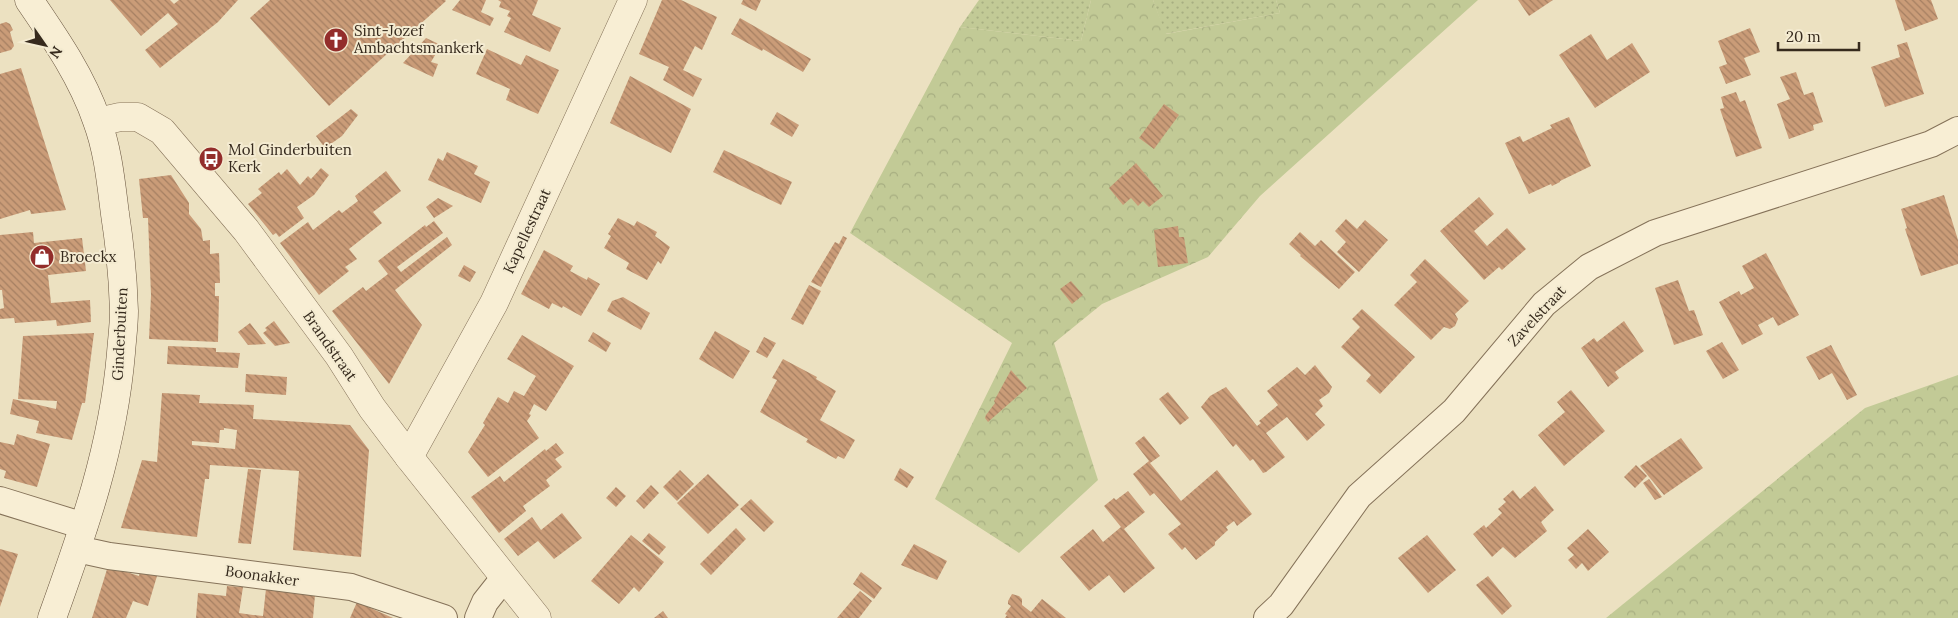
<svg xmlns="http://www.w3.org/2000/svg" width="1958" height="618" viewBox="0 0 1958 618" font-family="Lora,serif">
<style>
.grass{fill:url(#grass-dots)}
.forest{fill:url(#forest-crowns)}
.building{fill:url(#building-back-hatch);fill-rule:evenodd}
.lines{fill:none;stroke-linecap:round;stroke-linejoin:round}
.minor-casing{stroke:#857259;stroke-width:28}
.tertiary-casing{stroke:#857259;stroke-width:29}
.secondary-casing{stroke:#67533d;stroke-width:29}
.minor{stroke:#f8eed4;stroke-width:26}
.tertiary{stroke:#f8eed4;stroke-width:28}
.secondary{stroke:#f8eed4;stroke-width:28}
.labels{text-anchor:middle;stroke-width:4;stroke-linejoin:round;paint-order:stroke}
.poi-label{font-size:15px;fill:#362a1d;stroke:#f4ebd1;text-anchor:start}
.street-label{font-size:15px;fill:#362a1d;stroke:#f4ebd1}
</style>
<defs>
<pattern id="grass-dots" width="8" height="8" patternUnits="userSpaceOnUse" patternTransform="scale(1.25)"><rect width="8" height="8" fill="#c2ca96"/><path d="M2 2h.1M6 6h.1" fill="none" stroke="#a7ae81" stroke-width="1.8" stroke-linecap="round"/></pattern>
<pattern id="forest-crowns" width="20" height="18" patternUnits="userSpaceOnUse" patternTransform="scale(1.25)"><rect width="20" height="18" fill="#c2ca96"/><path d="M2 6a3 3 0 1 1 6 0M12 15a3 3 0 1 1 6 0" fill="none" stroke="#a7ae81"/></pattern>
<pattern id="building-back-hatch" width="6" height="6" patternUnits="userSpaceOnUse" patternTransform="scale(1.25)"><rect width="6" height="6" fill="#ca9c78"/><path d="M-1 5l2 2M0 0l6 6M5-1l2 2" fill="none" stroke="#a57f62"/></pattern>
</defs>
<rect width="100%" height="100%" fill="#ece1c1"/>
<g class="grass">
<polygon points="979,0 1091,0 1081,41 960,27"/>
<polygon points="1153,0 1276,0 1280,13 1165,34"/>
</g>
<g class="forest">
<polygon points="1091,0 1153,0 1166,34 1280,13 1276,0 1478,0 1260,196 1208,257 1102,304 1054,343 1098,480 1019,553 935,499 1012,343 850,233 960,27 1081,41"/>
<polygon points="1958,375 1958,618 1606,618 1865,408"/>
</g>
<g class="building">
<polygon points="110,0 170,0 174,4 179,0 238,0 218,22 160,68 145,50 178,24 168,13 141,36"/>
<polygon points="270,0 445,0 446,1 329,106 250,18"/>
<polygon points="460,0 486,0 481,12 494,18 490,26 452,10"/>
<polygon points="498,0 538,0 532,15 561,28 550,52 504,32 511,18 507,16 510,11 499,7 501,2"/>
<polygon points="662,0 681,0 717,17 702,50 695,46 683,70 702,79 693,97 663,80 669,67 639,54"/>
<polygon points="743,0 761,0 756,11 741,4"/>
<polygon points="1518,0 1553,0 1529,16"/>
<polygon points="1895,0 1931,0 1938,19 1905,31"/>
<polygon points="740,18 811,59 803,72 763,49 762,51 731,34"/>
<polygon points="6,22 10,24 13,30 10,32 14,46 11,50 0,53 0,24"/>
<polygon points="1750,28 1760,52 1744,58 1751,75 1726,84 1719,67 1727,64 1718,41"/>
<polygon points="1591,34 1607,60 1632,43 1650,72 1595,108 1559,55"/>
<polygon points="426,38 441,45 431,62 438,64 433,77 403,63"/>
<polygon points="1907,42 1924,94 1885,107 1871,67 1900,57 1897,45"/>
<polygon points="487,49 521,65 526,55 559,70 538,114 506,100 510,89 476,74"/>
<polygon points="21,68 66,210 31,214 30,210 0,219 0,74"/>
<polygon points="1796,72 1804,95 1813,92 1823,122 1813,125 1814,130 1789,139 1777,104 1790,99 1780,77"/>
<polygon points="630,76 691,109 671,153 610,123"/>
<polygon points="1736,92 1740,102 1745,100 1762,148 1736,157 1720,109 1724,108 1721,97"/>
<polygon points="1164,104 1179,115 1154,149 1139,138"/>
<polygon points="351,109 358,115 342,136 325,148 316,136"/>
<polygon points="777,112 799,125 792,137 770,124"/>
<polygon points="1569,117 1591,166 1560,181 1560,182 1552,186 1551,184 1529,194 1505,143 1520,136 1523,142 1552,128 1550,125"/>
<polygon points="724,150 792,182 781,205 713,172"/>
<polygon points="447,152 478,166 474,174 490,182 481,203 428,180 438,158 443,161"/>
<polygon points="1136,163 1163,196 1149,207 1143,201 1138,206 1131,198 1123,205 1109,188"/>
<polygon points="321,168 329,175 314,195 297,207 304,218 279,237 276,233 273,235 248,204 262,193 258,189 279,172 281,175 287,169 300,185 308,176 311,179"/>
<polygon points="386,171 401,191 373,212 382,223 349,249 357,259 345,267 349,271 319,295 280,243 308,222 313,230 339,210 342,213 358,201 355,196"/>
<polygon points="171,175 189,203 189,214 201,229 203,241 210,240 210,254 219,253 220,283 215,283 215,296 219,296 218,342 149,339 151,295 148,218 143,218 139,179"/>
<polygon points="1944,195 1958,240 1958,264 1921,276 1905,229 1907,228 1901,209"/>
<polygon points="1479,197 1494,214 1474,231 1487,246 1507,228 1526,249 1502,270 1499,267 1484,280 1440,231"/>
<polygon points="438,198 453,206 434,218 426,207"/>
<polygon points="618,218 634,226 637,221 657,232 655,236 670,247 661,264 658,261 647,280 626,269 629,263 604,248 611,236 608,234"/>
<polygon points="1346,219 1357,229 1365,220 1388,240 1359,272 1337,252 1346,242 1335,231"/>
<polygon points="434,221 443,233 397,267 401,272 447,237 452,245 395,290 422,325 389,384 332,311 363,287 366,291 388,274 378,261 425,225 426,227"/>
<polygon points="1178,226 1179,237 1184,237 1188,263 1158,267 1154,230"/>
<polygon points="33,232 34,243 82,238 86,271 48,275 51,303 90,300 91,322 57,326 56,320 15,323 14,318 0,319 0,309 4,308 2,290 0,290 0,235"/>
<polygon points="1300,232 1315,246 1321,240 1355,272 1339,289 1300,256 1301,255 1289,244"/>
<polygon points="843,236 847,238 821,287 811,282 835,242 839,244"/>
<polygon points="544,250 573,266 570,271 587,280 588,277 600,284 581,316 563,306 562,308 552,303 549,309 521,294"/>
<polygon points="1766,253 1799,315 1778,326 1773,317 1758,325 1763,334 1742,345 1719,302 1739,291 1741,295 1754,288 1742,266"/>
<polygon points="1425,259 1469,301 1455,314 1458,319 1455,326 1450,329 1444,327 1431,340 1394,305 1417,282 1410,275"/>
<polygon points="464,265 476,272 470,282 458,276"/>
<polygon points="1678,280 1689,311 1694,310 1703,335 1674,345 1655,288"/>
<polygon points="1071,281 1083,295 1072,304 1060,289"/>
<polygon points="809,285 821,291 803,325 791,319"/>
<polygon points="623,297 650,313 641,330 607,311 612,301"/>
<polygon points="1362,309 1415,357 1380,394 1366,381 1371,375 1341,347 1360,327 1352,319"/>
<polygon points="274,321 290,343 275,346 263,333 267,330 265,328"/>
<polygon points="1624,321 1644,351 1615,372 1619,378 1608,387 1581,348 1594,338 1597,342"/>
<polygon points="250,323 266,344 248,345 238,332"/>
<polygon points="715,331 750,351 733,379 699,359"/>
<polygon points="593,332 611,343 606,352 588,341"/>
<polygon points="94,333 85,403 82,403 72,440 36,433 39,421 10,414 13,399 56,409 57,401 18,399 23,336"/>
<polygon points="522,335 574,366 546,411 534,404 529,414 531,415 527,421 539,438 488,477 468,452 485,425 483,423 498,397 508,403 514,391 524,396 536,376 507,359"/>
<polygon points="764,337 776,343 767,358 756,352"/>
<polygon points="1722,342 1739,370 1723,379 1706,351"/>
<polygon points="1831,345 1857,395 1847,400 1832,373 1819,380 1806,357"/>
<polygon points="168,346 216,348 216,352 240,353 238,368 167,364"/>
<polygon points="783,359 817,377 816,379 836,391 820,420 855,440 844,459 838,456 836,459 806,442 808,439 760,412 777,380 772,378"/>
<polygon points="1315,365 1332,387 1329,393 1319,400 1323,406 1315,414 1325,425 1307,441 1287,417 1266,433 1285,457 1266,472 1263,473 1253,459 1250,461 1236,444 1233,447 1201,407 1210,396 1226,387 1257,426 1261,423 1259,421 1278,405 1267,391 1297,367 1305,375"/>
<polygon points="1011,370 1027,388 988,422 985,418 986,415 995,403 994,401"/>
<polygon points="246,374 287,377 286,395 245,392"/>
<polygon points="1571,390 1605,431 1564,466 1538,435 1565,412 1557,402"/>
<polygon points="1168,392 1189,418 1180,425 1159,399"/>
<path d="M162 393 200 395 199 403 254 405 253 419 350 425 369 450 361 557 293 550 299 471 210 465 209 479H205L197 537 121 528 142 460 157 462ZM224 428 237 430 235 449 192 445V441L219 443 220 430H224Z"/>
<polygon points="17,434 50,444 37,487 4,478 6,471 0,469 0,442 14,445"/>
<polygon points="1144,436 1160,456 1150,463 1181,501 1217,470 1252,514 1237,526 1234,521 1226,527 1228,530 1215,542 1215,545 1196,560 1185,547 1182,550 1168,534 1181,524 1154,493 1150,496 1133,474 1149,461 1135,443"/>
<polygon points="1681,438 1703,468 1664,495 1640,466"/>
<polygon points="556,443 564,453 555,459 562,467 546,480 550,486 523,506 526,511 499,533 471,497 500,476 504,482 545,449 546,451"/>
<polygon points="1636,465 1647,476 1635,488 1624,477"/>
<polygon points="900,468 914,477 907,488 894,480"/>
<polygon points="248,469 261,470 251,544 238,543"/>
<polygon points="680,470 694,484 677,501 663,487"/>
<polygon points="708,474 739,505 708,534 677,503"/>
<polygon points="1649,479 1662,497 1655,500 1643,483"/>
<polygon points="651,485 659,493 644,509 636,501"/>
<polygon points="1535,486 1554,510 1541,522 1547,531 1515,558 1503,547 1492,557 1473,534 1484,525 1486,528 1502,513 1498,509 1506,502 1503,499 1513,490 1520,499"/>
<polygon points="616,487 626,496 616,507 606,498"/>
<polygon points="1128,491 1145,512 1124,529 1155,568 1124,593 1109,575 1089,591 1060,557 1093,529 1103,542 1121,527 1104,506 1114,498 1116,500"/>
<polygon points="751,499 774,522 764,532 740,509"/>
<polygon points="562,513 582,538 554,559 538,541 518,556 504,539 532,517 541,530"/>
<polygon points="736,528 746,539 711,575 700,564"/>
<polygon points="1588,529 1609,552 1588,571 1582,563 1576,569 1568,560 1574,555 1567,548"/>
<polygon points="649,533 666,547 659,555 642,541"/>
<polygon points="631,535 664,562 639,592 634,587 619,604 591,581"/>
<polygon points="1427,535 1456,570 1428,593 1398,558"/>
<polygon points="914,544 947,561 937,580 901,565"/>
<polygon points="0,549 18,554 0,607"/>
<polygon points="108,566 139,576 140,571 157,576 148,606 133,601 126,618 92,618"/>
<polygon points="861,572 882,588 874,599 853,584"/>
<polygon points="1488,576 1512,606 1502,615 1476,585"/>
<polygon points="227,586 243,587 239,613 253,615 263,616 266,589 315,595 313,618 196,618 198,593 226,596"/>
<polygon points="860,591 872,601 859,618 837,618"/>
<polygon points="1012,594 1019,596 1022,599 1022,605 1031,612 1042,599 1066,618 1005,618 1007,615 1005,614 1011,606 1008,604 1008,601"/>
<polygon points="357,602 393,618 350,618"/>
<polygon points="663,611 668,618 654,618"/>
</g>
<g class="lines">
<defs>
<g id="minor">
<polyline points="0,500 84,526"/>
<polyline points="77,549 109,556 351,587 444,618"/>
<polyline points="478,618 485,602 504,578"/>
<polyline points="1267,618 1281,605 1359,496 1454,411 1544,304 1589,267 1655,233 1931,144 1958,130"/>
</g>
<g id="tertiary">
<polyline points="98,122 120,117 138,117 162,131 246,230 339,356 372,408 409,457 537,618"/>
<polyline points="409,457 494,303 633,0"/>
</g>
<path id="secondary" d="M29 0C55 38 82 77 97 121 108 150 111 183 115 214 120 246 123 278 124 311 124 325 122 339 121 353 113 448 84 529 52 618"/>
</defs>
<use href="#minor" class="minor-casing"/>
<use href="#tertiary" class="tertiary-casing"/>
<use href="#secondary" class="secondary-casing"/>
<use href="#minor" class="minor"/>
<use href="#tertiary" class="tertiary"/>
<use href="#secondary" class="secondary"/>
</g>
<defs>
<symbol id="church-disc" viewBox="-11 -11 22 22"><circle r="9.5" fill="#932d2b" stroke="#f4ebd1"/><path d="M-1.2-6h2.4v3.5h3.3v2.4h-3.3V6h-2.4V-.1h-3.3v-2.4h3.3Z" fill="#fff"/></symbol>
<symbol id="bus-disc" viewBox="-11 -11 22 22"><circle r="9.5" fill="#932d2b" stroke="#f4ebd1"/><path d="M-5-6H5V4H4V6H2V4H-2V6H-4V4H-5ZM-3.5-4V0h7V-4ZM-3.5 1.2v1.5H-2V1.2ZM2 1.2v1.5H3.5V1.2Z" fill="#fff"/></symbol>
<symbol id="shop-disc" viewBox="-11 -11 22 22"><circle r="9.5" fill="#932d2b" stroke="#f4ebd1"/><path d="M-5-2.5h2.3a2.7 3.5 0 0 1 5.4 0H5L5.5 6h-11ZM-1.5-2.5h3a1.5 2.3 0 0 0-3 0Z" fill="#fff"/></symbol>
</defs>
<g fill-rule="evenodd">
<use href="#church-disc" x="322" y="26" width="28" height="28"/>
<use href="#bus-disc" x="197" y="145" width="28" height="28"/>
<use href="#shop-disc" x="28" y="243" width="28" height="28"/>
</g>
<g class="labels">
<g class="poi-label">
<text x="354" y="36">Sint-Jozef<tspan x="354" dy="17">Ambachtsmankerk</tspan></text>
<text x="228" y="155">Mol Ginderbuiten<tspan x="228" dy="17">Kerk</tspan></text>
<text x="60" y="262">Broeckx</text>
</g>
<g class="street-label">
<text transform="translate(527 231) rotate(-65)" y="5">Kapellestraat</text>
<text transform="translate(1537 316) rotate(-47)" y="5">Zavelstraat</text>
<text transform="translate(120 334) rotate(-87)" y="5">Ginderbuiten</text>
<text transform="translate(330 346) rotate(55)" y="5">Brandstraat</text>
<text transform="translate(262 576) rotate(8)" y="5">Boonakker</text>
</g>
</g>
<g transform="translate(45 45) rotate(124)" stroke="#f4ebd1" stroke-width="4" paint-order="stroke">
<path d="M0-4L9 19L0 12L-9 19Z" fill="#362a1d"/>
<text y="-8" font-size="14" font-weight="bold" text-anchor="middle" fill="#362a1d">N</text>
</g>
<path d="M1778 42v8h81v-8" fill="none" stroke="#362a1d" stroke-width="2.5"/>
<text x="1786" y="42" font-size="15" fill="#362a1d" stroke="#f4ebd1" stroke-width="4" paint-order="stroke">20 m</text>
</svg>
